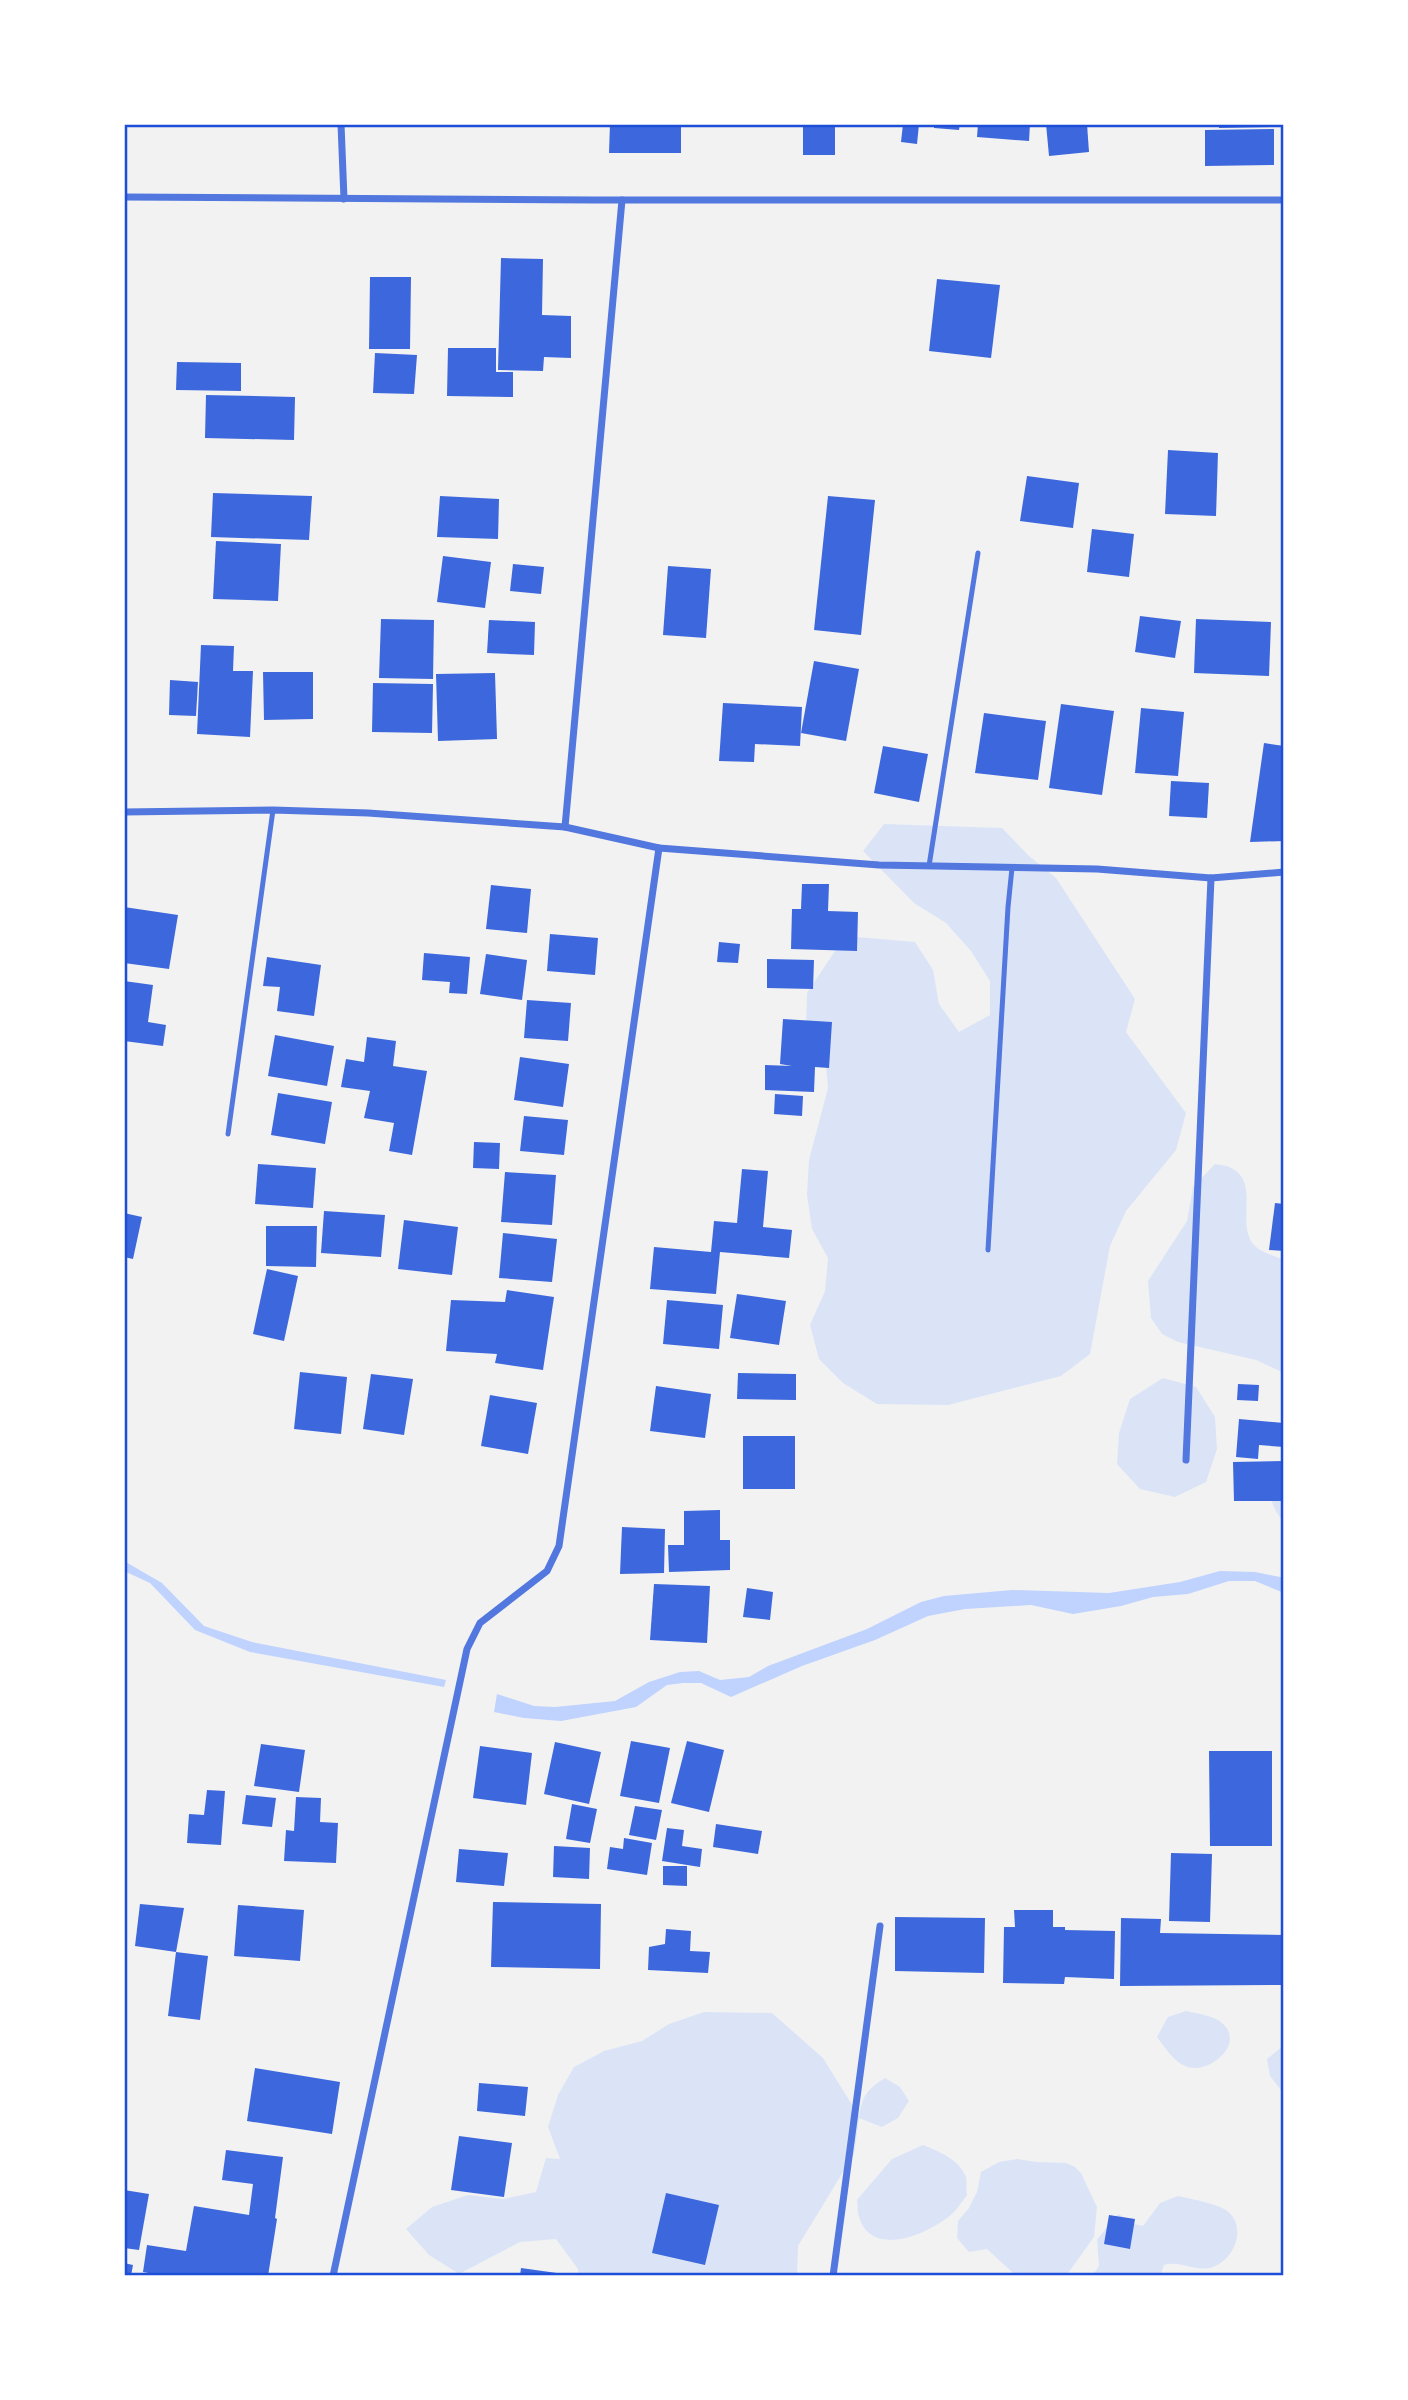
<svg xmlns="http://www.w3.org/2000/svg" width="1408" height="2400" viewBox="0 0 1408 2400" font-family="'Sofia Sans Condensed',sans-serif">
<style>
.green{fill:#dbe4f7}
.water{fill:#bfd3fe}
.building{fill:#3d67dc}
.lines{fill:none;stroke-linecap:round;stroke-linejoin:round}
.service{stroke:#5277de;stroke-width:5}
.minor{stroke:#5277de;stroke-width:7}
.neatline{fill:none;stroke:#1d4ed8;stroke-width:2.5}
</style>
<rect width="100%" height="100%" fill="#f2f2f2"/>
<g class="green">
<polygon points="884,824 1002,828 1028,855 1056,878 1135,999 1126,1032 1186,1113 1176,1150 1126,1211 1110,1246 1090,1354 1061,1376 948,1405 877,1404 843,1383 819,1359 810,1325 825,1291 828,1258 812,1229 807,1195 809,1160 828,1088 825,1054 806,1030 807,993 845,936 915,942 933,970 939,1004 959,1032 990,1015 990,981 971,951 946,923 914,903 863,851"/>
<path d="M1215 1164C1219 1165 1227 1165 1231 1168 1261 1183 1235 1223 1254 1245 1260 1252 1275 1256 1284 1260V1373L1256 1360 1178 1342 1162 1334 1151 1318 1148 1281 1187 1221 1193 1187Z"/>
<polygon points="1163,1378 1196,1387 1215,1417 1217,1449 1206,1482 1175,1497 1140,1489 1117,1464 1119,1433 1130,1399"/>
<path d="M1284 1467V1522C1269 1507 1263 1480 1284 1467Z"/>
<path d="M1186 2011C1198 2014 1213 2015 1222 2023 1246 2043 1210 2074 1188 2067 1174 2063 1165 2047 1157 2037L1168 2017Z"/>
<path d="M704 2012 772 2013 823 2058 859 2116C863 2095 866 2090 885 2078L900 2087 909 2101 898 2118 882 2127 859 2118 854 2154 798 2246 797 2276H579L578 2269 556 2239 520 2242 459 2274 429 2255 406 2229 432 2207 468 2195 503 2199 536 2192 546 2158 560 2159 548 2127 558 2095 574 2067 604 2051 642 2041 669 2024Z"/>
<polygon points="1284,2045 1284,2094 1270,2076 1267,2059"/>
<path d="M923 2145C938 2151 959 2159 966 2177 967 2182 966 2190 967 2195 962 2201 958 2208 953 2213 931 2233 872 2260 859 2217 857 2212 858 2205 857 2200L892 2159Z"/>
<polygon points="1017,2159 1037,2162 1066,2163 1075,2167 1081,2173 1097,2207 1094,2237 1066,2276 1012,2276 1012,2272 987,2249 969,2252 957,2238 958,2221 969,2208 977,2192 981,2172 999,2162"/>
<path d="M1178 2196C1188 2198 1217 2204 1226 2210 1248 2226 1235 2259 1213 2267 1196 2273 1181 2260 1164 2265L1160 2276H1092L1099 2266 1097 2239C1106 2231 1109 2220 1119 2214L1134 2224 1143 2226 1160 2203Z"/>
</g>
<g class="water">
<polygon points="124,1561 162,1583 204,1626 252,1642 446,1680 444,1687 250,1652 195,1630 150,1583 124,1571"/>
<polygon points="1220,1571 1255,1572 1280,1577 1284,1578 1284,1593 1255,1581 1229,1581 1188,1594 1153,1597 1121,1606 1073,1614 1031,1605 965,1609 928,1616 875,1640 802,1666 731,1697 701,1683 683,1683 667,1685 636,1707 561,1721 524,1718 494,1712 497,1694 534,1706 555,1707 615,1701 649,1682 680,1672 699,1671 720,1680 749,1677 768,1666 867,1629 921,1602 944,1596 1012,1590 1109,1593 1180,1582"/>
</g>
<g class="building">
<polygon points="610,124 681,124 681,153 609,153"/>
<rect x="803" y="124" width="32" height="31"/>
<polygon points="903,124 919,124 917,144 901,142"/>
<polygon points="934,124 960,124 959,130 934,128"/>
<polygon points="978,124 1030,124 1029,141 977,137"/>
<polygon points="1046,124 1087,124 1089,152 1049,156"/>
<polygon points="1219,124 1273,124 1273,127 1219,128"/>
<polygon points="1274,129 1274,165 1205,166 1205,130"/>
<polygon points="501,258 543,259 542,315 571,316 571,358 544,357 543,371 498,370"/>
<polygon points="370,277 411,277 410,349 369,349"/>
<polygon points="937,279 1000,285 991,358 929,351"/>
<polygon points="448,348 496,348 496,372 513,372 513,397 447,396"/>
<polygon points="375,353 417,355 414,394 373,393"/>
<polygon points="177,362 241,363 241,391 176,390"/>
<polygon points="206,395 295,397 294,440 205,438"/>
<polygon points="1168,450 1218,453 1216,516 1165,514"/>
<polygon points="1027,476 1079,483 1073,528 1020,521"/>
<polygon points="213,493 312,496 309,540 211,537"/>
<polygon points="440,496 499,499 498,539 437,537"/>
<polygon points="828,496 875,500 861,635 814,630"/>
<polygon points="1092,529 1134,534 1129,577 1087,572"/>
<polygon points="216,541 281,544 278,601 213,599"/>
<polygon points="443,556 491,562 485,608 437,602"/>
<polygon points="513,564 544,567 541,594 510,591"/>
<polygon points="668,566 711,569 706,638 663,635"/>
<polygon points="1140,616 1181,621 1175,658 1135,652"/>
<polygon points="381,619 434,620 433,679 379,678"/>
<polygon points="1196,619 1271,622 1269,676 1194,673"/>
<polygon points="489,620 535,622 534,655 487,653"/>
<polygon points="201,645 234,646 233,671 253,671 250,737 197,734"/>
<polygon points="814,661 859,669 846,741 801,733"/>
<polygon points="263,672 313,672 313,719 264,720"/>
<polygon points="495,673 497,739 438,741 436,674"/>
<polygon points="170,680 198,682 196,716 169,715"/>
<polygon points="373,683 433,684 432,733 372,732"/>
<polygon points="723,703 802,707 800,746 755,744 754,762 719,761"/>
<polygon points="1061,704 1114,711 1102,795 1049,788"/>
<polygon points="1141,708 1184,712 1178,776 1135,773"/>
<polygon points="984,713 1046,721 1038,780 975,773"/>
<polygon points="1264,743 1284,746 1284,841 1250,842"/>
<polygon points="883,746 928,754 919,802 874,793"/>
<polygon points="1171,781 1209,783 1207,818 1169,816"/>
<polygon points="802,884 829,884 828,911 858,912 857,951 791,949 792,909 801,909"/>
<polygon points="491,885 531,889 527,933 486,929"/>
<polygon points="124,907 178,915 169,969 124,963"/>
<polygon points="550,934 598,938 595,975 547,971"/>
<polygon points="719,942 740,944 738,963 717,962"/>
<polygon points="424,953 470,957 467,994 449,993 450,982 422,980"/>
<polygon points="486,954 527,960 522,1000 480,994"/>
<polygon points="267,957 321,965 314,1016 277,1011 280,987 263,986"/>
<polygon points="767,959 814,960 813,989 767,988"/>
<polygon points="124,981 153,985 148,1022 166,1025 163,1046 124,1041"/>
<polygon points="527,1000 571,1003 568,1041 524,1038"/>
<polygon points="783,1019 832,1022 829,1068 815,1067 814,1092 765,1090 765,1065 792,1066 780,1064"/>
<polygon points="275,1035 334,1046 327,1086 268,1076"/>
<polygon points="367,1037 396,1041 393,1066 427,1071 412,1155 389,1151 394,1123 364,1118 370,1091 341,1087 346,1059 364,1062"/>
<polygon points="520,1057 569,1064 563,1107 514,1100"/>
<polygon points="278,1093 332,1102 325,1144 271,1135"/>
<polygon points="775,1094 803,1096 802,1116 774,1114"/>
<polygon points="524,1116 568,1120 564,1155 520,1151"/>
<polygon points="474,1142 500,1143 499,1169 473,1168"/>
<polygon points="258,1164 316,1168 313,1208 255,1204"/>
<polygon points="742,1169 768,1171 763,1227 792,1230 789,1258 720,1252 716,1294 650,1289 654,1247 711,1252 714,1221 737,1223"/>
<polygon points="505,1172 556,1175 552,1225 501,1222"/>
<polygon points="1275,1203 1284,1204 1284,1251 1269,1250"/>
<polygon points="324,1211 385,1215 381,1257 321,1253"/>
<polygon points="124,1213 142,1217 133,1259 124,1257"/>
<polygon points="404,1220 458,1227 452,1275 398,1269"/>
<polygon points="266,1226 317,1226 316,1267 266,1266"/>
<polygon points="503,1233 557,1239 552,1282 499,1278"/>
<polygon points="267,1269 298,1276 284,1341 253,1334"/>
<polygon points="507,1290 554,1297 543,1370 495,1363 497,1354 446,1351 451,1300 505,1302"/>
<polygon points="737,1294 786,1301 779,1345 730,1338"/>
<polygon points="667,1300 723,1305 719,1349 663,1344"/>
<polygon points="300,1372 347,1377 341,1434 294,1429"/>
<polygon points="738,1373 796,1374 796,1400 737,1399"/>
<polygon points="371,1374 413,1379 404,1435 363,1429"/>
<polygon points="1238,1384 1259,1385 1258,1401 1237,1400"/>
<polygon points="656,1386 711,1394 705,1438 650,1431"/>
<polygon points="490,1395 537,1403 528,1454 481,1446"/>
<polygon points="1239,1419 1284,1423 1284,1447 1259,1445 1258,1459 1236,1457"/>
<rect x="743" y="1436" width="52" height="53"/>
<polygon points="1283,1461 1284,1501 1234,1501 1233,1462"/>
<polygon points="720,1510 720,1540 730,1540 730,1570 669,1572 668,1545 684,1545 684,1511"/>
<polygon points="622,1527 665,1529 664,1573 620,1574"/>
<polygon points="654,1584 710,1586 707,1643 650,1640"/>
<polygon points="747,1588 773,1592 770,1620 743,1617"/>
<polygon points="631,1741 670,1748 659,1803 620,1796"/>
<polygon points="687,1741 724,1750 709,1812 671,1803"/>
<polygon points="555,1742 601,1752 589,1804 544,1794"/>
<polygon points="261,1744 305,1750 299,1792 254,1786"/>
<polygon points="480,1746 532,1753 526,1805 473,1798"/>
<polygon points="1209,1751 1272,1751 1272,1846 1210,1846"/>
<polygon points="207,1790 225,1791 221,1845 187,1843 189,1814 204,1815"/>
<polygon points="246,1795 276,1798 272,1827 242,1824"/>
<polygon points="296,1797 321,1798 320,1822 338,1823 336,1863 284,1861 286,1830 294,1831"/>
<polygon points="572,1804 597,1809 590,1843 566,1839"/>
<polygon points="635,1806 662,1810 656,1840 629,1835"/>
<polygon points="716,1824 762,1831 758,1854 713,1847"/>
<polygon points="667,1828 684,1830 682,1846 702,1849 700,1867 662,1861"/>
<polygon points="624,1838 652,1843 647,1875 607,1869 610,1847 623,1849"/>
<polygon points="554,1846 590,1848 589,1879 553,1877"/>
<polygon points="459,1849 508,1853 504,1886 456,1882"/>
<polygon points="1171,1853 1212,1854 1210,1922 1169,1921"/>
<polygon points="663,1866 687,1866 687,1886 663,1885"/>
<polygon points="493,1902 601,1904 600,1969 491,1967"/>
<polygon points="140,1904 184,1908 176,1952 135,1946"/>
<polygon points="238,1905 304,1910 300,1961 234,1956"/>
<polygon points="1014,1910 1053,1910 1053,1927 1065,1927 1065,1930 1115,1931 1114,1979 1065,1977 1064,1984 1003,1983 1004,1927 1015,1927"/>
<polygon points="895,1917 985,1918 984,1973 895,1971"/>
<polygon points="1121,1918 1161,1919 1160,1933 1284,1935 1284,1985 1120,1986"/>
<polygon points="666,1929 691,1931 690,1951 710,1952 708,1973 648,1970 649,1947 665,1944"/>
<polygon points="176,1952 208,1956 200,2020 168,2016"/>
<polygon points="255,2068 340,2082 332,2134 247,2121"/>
<polygon points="479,2083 528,2087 525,2116 477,2111"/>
<polygon points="459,2136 512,2143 504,2197 451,2190"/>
<polygon points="226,2150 283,2157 275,2218 277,2219 268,2276 164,2276 143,2272 147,2245 186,2251 194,2206 249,2215 253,2184 222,2180"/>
<polygon points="124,2190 149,2194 139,2250 124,2248"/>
<polygon points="666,2193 719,2205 705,2265 652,2253"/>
<polygon points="1109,2215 1135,2219 1130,2249 1104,2244"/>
<polygon points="124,2263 133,2265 131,2276 124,2276"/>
<polygon points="521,2268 564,2274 564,2276 520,2276"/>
</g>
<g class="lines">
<g class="service">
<polyline points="929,866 978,553"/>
<polyline points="228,1134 273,810"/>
<polyline points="988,1250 1008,907 1012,868"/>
</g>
<g class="minor">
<polyline points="341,124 344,199"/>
<polyline points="124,197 594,200 1284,200"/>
<polyline points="124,812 273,810 368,813 565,827 659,848 879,865 1097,869 1211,878 1284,872"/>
<polyline points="565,827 622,200"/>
<polyline points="1186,1460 1211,878"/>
<polyline points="333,2276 467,1649 480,1623 547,1571 559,1546 659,848"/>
<polyline points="833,2276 880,1926"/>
</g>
</g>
<rect width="1408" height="2400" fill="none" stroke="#ffffff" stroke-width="252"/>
<rect x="126" y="126" width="1156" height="2148" class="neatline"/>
</svg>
